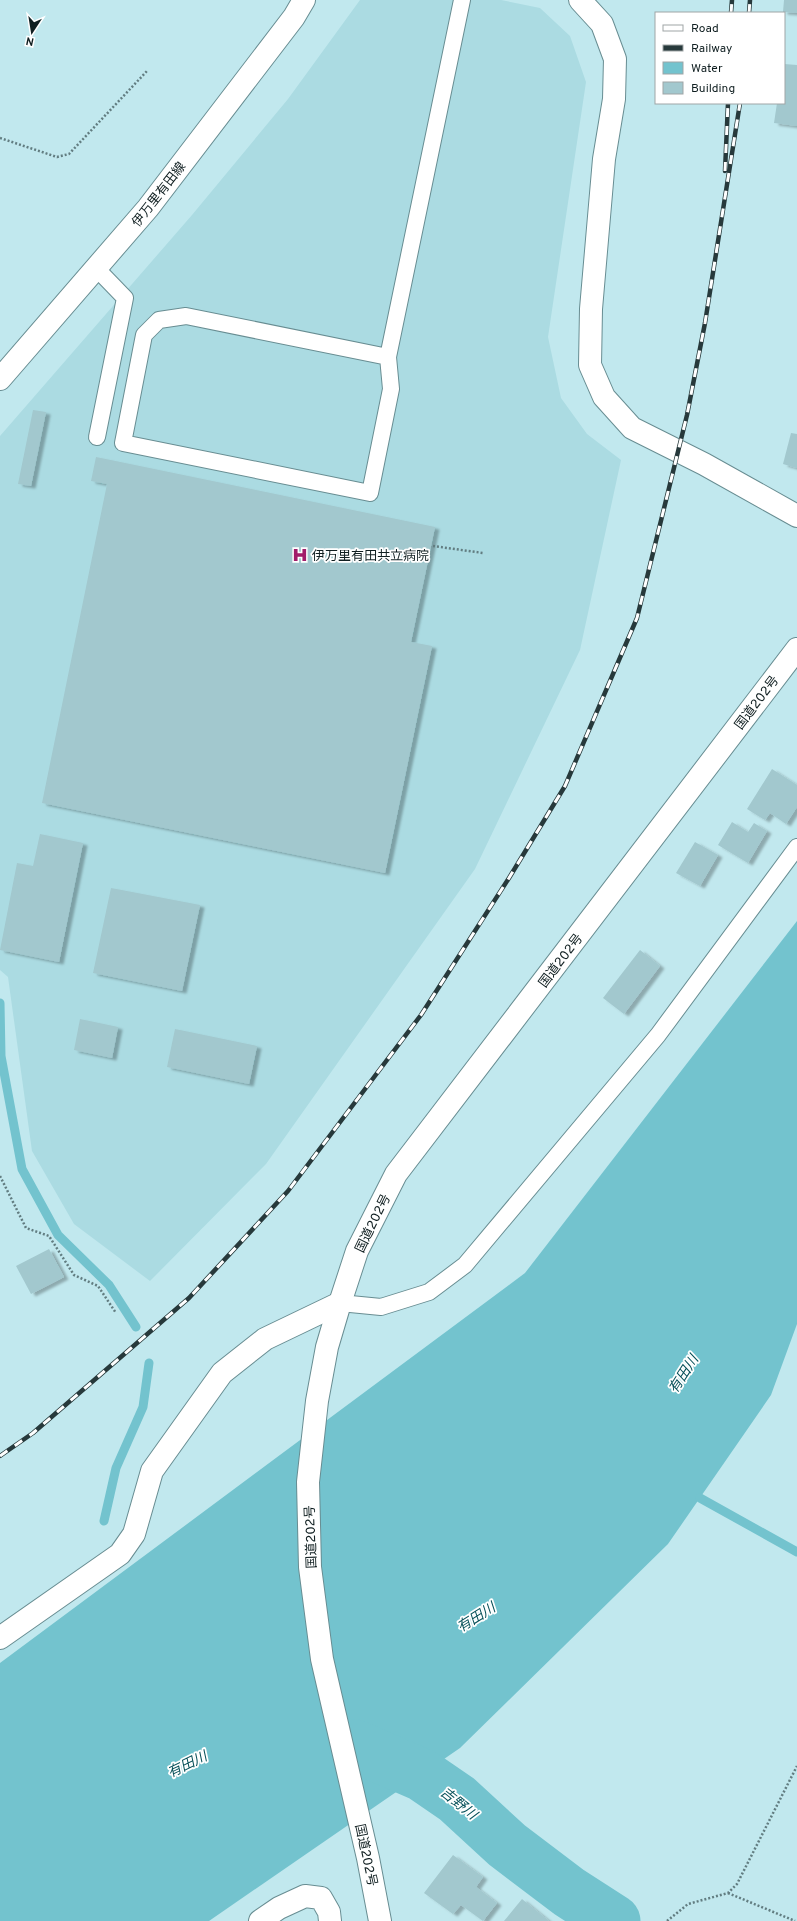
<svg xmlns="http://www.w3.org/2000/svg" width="797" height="1921" viewBox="0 0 797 1921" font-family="Overpass,'Noto Sans JP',sans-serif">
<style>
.built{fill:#abdbe2}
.water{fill:#73c3ce}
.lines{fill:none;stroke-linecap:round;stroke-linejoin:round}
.stream{stroke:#73c3ce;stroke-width:9}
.river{stroke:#73c3ce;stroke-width:53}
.building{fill:#a2c8ce;filter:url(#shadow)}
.lane-casing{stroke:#688d92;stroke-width:18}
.street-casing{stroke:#688d92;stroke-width:24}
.secondary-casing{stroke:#688d92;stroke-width:24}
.highway-casing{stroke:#688d92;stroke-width:24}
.path{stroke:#627d81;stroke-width:2.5;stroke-dasharray:2 2;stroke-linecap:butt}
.lane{stroke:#fff;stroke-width:16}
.street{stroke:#fff;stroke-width:22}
.secondary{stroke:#fff;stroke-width:22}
.highway{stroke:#fff;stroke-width:22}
.rail-casing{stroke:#27393b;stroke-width:4.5}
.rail{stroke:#fff;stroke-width:3;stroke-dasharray:9;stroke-linecap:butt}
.labels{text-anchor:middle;stroke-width:3.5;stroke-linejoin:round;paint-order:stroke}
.street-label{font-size:13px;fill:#101f21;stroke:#fff}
.poi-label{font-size:13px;fill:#101f21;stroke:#fff;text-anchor:start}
.water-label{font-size:14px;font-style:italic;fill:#065059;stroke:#fff}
</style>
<defs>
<filter id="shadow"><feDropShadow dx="4.5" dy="2.5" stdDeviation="1" flood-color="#0004"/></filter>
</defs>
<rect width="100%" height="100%" fill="#c1e8ee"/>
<polygon class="built" points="360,0 501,0 540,8 570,36 586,82 548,337 561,398 587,434 621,460 580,650 475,869 266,1164 150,1281 74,1224 32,1151 8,977 0,970 0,436 192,215 288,99"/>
<polygon class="water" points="797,921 797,1324 771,1395 668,1544 460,1748 209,1921 0,1921 0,1663 525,1273"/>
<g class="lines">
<g class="stream">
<polyline points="0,1003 1,1056 22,1169 58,1235 109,1285 136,1327"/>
<polyline points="700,1498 797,1552"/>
<polyline points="104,1521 116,1468 143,1407 149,1363"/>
</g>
<polyline class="river" points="355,1746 422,1775 457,1799 507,1845 569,1892 614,1921"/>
</g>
<g class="building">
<polygon points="784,0 797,0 797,13 783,12"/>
<polygon points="784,64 797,65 797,126 774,123 777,103 784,103"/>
<polygon points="33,410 46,412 31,486 18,484"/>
<polygon points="791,433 797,434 797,468 783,464"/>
<polygon points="96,457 435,527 411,642 432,646 385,873 42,803 107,484 91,481"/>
<polygon points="772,769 797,785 797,807 786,824 770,813 765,820 747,809"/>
<polygon points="732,822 748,832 754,823 767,831 748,863 718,845"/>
<polygon points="40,834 83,843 59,962 0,950 17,863 33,866"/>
<polygon points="695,842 718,855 700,886 676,873"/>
<polygon points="111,888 200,905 182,991 93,973"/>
<polygon points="640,950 660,966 624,1014 603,998"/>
<polygon points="80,1019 118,1027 112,1058 74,1050"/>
<polygon points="175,1029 257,1046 249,1084 167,1067"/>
<polygon points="49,1249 64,1277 31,1294 16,1266"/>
<polygon points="453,1855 483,1877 476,1887 497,1903 483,1921 461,1905 453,1914 424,1893"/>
<polygon points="522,1899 549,1921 504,1921"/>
</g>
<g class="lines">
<defs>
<g id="lane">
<polyline points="96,268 125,298 97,437"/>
<polyline points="388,357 186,316 159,320 144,335 123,443 370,493 391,389 388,357 462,0"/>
<polyline points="340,1303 381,1307 429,1292 465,1265 658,1035 797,847"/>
</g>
<g id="street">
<polyline points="0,1638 120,1554 134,1534 152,1471 222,1373 265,1339 340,1303"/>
<polyline points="260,1921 279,1908 305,1896 321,1898 329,1912 330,1921"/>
</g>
<g id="secondary">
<polyline points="580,0 602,24 615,59 614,99 604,159 591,309 590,365 604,397 632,428 704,464 797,516"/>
<polyline points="0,379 148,208 294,17 304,0"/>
</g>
<polyline id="highway" points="380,1921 368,1858 322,1659 310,1567 308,1482 317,1401 327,1347 340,1303 357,1251 396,1174 797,649"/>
</defs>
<use href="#lane" class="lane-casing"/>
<use href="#street" class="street-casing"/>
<use href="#secondary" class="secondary-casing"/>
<use href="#highway" class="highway-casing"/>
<g class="path">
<polyline points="0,138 57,157 69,154 147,71"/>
<polyline points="433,546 483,553"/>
<polyline points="0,1176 26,1228 49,1236 74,1275 98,1286 116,1313"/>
<polyline points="728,1893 795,1921"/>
<polyline points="667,1921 688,1904 728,1893 737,1884 797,1766"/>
</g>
<use href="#lane" class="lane"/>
<use href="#street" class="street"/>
<use href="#secondary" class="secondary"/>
<use href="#highway" class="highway"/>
<defs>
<g id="rail">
<polyline points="731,13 732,0"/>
<polyline points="749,13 750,0"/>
<polyline points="725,171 728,103"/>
<polyline points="0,1456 33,1433 189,1298 288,1191 421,1015 509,878 565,786 637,618 687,415 705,323 740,103"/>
</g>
</defs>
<use href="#rail" class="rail-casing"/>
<use href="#rail" class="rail"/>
</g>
<defs>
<symbol id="hospital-bare" viewBox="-9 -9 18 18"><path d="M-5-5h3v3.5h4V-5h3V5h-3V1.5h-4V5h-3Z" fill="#a11c6a" stroke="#fff" stroke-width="2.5" paint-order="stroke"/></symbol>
</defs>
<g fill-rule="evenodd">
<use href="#hospital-bare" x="289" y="544" width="22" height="22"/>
</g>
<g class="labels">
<g class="street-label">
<text transform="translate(158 194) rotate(-52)" y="5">伊万里有田線</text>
<text transform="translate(756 702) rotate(-53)" y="5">国道202号</text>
<text transform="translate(560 960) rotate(-53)" y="5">国道202号</text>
<text transform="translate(372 1223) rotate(-64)" y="5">国道202号</text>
<text transform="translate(310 1537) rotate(-92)" y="5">国道202号</text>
<text transform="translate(367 1855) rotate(78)" y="5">国道202号</text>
</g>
<g class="poi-label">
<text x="312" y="560">伊万里有田共立病院</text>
</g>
<g class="water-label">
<text transform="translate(683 1374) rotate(-57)" y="5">有田川</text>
<text transform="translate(476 1617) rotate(-32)" y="5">有田川</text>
<text transform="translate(187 1764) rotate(-26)" y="5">有田川</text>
<text transform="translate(459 1803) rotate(39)" y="5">吉野川</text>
</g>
</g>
<rect x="655" y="12" width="130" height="92" fill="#ffffff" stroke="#9fa5a6"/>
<rect x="663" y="25" width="20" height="6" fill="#ffffff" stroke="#9fa5a6"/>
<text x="691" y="32" font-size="12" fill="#101f21">Road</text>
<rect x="663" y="45" width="20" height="6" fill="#27393b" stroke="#9fa5a6"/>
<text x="691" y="52" font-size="12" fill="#101f21">Railway</text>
<rect x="663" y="62" width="20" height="12" fill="#73c3ce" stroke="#9fa5a6"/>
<text x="691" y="72" font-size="12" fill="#101f21">Water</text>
<rect x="663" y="82" width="20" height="12" fill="#a2c8ce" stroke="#9fa5a6"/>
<text x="691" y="92" font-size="12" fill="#101f21">Building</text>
<g transform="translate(32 32) rotate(192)" stroke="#ffffff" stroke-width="3" paint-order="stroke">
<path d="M0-3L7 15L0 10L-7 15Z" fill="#101f21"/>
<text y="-6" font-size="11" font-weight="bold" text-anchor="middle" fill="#101f21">N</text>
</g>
</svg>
